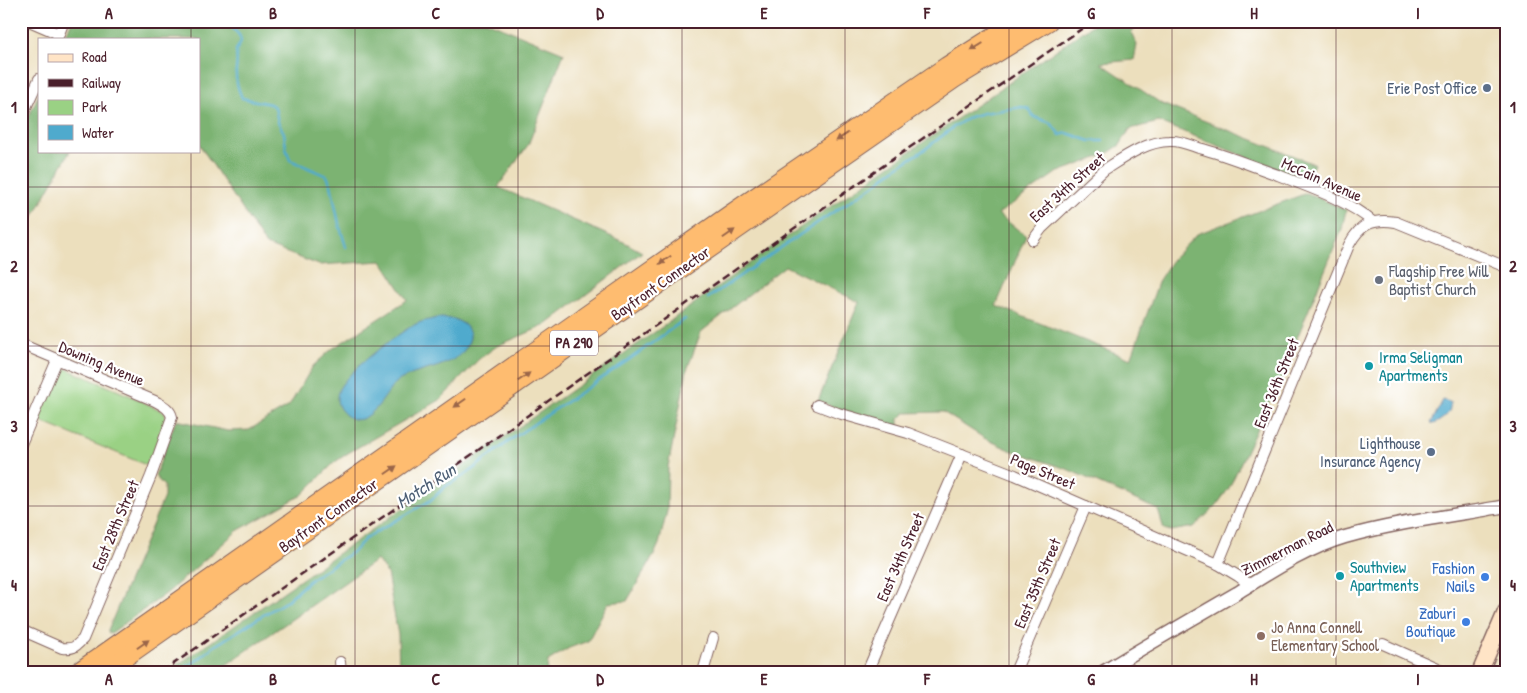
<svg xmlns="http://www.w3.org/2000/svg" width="1527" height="693" viewBox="0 0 1527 693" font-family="'Patrick Hand',sans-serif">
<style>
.green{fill:#9ad184;stroke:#727858}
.forest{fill:#7bb372;stroke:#62694e}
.water{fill:#4faacd;stroke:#4c647c}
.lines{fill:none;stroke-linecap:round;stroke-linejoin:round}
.stream{stroke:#4faacd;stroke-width:2.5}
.minor-casing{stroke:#83625e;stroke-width:12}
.tertiary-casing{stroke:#83625e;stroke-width:15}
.secondary-casing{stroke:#83625e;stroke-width:18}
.trunk-casing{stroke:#83625e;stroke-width:20}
.minor{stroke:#fff;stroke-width:10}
.tertiary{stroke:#fff;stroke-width:12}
.secondary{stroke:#ffe4c6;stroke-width:15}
.trunk{stroke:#febc70;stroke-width:18}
.rail{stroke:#4a1f2b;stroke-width:2.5;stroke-dasharray:8 4;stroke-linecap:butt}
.oneway{fill:#9b664a}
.grid{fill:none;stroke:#4a1f2b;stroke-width:1;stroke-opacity:0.55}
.service-dot{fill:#5c6f8a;stroke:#fff;stroke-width:2}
.worship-dot{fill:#6b7280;stroke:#fff;stroke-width:2}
.culture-dot{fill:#0f9aa8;stroke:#fff;stroke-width:2}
.shop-dot{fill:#3f7fe0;stroke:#fff;stroke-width:2}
.education-dot{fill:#8d6e63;stroke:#fff;stroke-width:2}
.labels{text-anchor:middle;stroke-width:4.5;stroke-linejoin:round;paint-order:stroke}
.shield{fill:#fff;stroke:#80626b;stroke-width:1}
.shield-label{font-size:15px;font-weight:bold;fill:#4a1f2b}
.service-label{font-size:16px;fill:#4e5e75;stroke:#fff;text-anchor:end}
.street-label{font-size:16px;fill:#4a1f2b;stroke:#fff}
.worship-label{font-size:16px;fill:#5b616d;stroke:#fff;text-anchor:start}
.culture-label{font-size:16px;fill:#0d838f;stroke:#fff;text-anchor:start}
.shop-label{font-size:16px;fill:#366cbe;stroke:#fff;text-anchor:end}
.education-label{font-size:16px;fill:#785e54;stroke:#fff;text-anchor:start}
.water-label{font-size:18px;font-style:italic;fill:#4c5e74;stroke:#fff}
.neatline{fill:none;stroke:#4a1f2b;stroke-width:2}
.grid-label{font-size:16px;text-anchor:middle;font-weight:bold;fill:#4a1f2b}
</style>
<rect width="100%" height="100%" fill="#fff"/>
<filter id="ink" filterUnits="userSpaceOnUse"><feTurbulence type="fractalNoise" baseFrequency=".02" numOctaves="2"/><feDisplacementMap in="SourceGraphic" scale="10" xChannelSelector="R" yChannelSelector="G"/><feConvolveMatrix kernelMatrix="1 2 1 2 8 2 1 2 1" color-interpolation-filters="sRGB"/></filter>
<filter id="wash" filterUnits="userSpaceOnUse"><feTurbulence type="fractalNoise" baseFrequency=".0096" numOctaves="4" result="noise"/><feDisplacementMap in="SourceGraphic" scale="20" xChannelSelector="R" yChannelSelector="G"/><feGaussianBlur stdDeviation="1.12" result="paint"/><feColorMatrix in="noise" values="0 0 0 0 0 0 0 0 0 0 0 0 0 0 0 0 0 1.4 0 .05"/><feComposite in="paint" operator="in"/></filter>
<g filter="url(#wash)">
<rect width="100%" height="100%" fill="#ecdfbd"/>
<polygon class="green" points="62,367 133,397 164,412 167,419 151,467 37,420 58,370"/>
<g class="forest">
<polygon points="72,21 486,21 564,53 528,145 498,187 626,243 642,252 546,325 497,346 479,359 440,400 348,453 335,462 302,495 237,531 167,593 111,633 108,633 108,630 164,497 164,486 155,476 176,420 228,431 249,430 289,406 313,366 332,349 407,300 382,261 319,265 266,245 199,144 199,39 64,39"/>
<polygon points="1098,21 1145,21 1131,32 1137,45 1134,60 1101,63 1162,104 1314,164 1306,181 1159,122 1130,129 1120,145 1105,155 1056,173 998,214 1026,236 996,306 1131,359 1159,280 1172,260 1197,234 1307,193 1346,210 1342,229 1281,377 1229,488 1216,506 1194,527 1171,531 1164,529 1158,510 1067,469 1010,450 984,438 943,412 905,413 899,419 899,428 857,416 818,401 859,302 785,266 701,332 687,370 668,467 667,511 659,544 654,555 627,601 608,603 588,641 569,648 548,661 547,672 399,672 398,635 387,573 377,560 216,672 167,672 233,627 662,327 765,252"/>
<polygon points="39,94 39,151 70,151 21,239 21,133"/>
</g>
<g class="water">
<path d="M436 318C445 318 454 318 462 323 467 326 471 332 470 338 463 367 425 367 404 378 399 380 395 383 392 387 380 403 362 436 341 410 337 405 336 398 338 392 343 374 400 331 418 323 423 321 430 320 436 318Z"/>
<path d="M1443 400 1450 402C1452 414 1443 419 1434 424L1431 423Z"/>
</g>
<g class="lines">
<g class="stream">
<path d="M226 21 239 35 241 40 240 44 236 50C237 58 237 63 236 70 235 80 238 89 242 98L270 104 275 107 278 122 284 133 286 148 290 160 327 176 331 185 339 224 346 247"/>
<polyline points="708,298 817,223 877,183 894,169 924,150 955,126 970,117 983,113 1022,107 1029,109 1034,117 1051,123 1060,135 1067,133 1090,141 1103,141"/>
<polyline points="179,672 189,665 196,661 213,647 260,617 285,602 311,579 354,551 366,538 431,500 446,486 465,475 516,436 630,359 685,319"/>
</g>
</g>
</g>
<g filter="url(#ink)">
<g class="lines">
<defs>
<g id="minor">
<polyline points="29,21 59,34"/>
<polyline points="57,39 64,21"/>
<polyline points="21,118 39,79"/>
<path d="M1033 240 1042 228 1104 170C1123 158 1146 141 1170 141 1179 140 1190 145 1199 148 1226 155 1252 166 1278 175 1311 188 1347 200 1373 222"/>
<path d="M21 344 155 401C162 405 170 408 172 417L151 476 83 639C75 647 74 649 62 648L21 630"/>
<polyline points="817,405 838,413 908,433 1015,475 1218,564 1238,576 1250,585"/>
<polyline points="21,444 57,360"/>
<path d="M1218 564 1349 245C1360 224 1373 218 1396 222L1506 267"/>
<polyline points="1383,644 1446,672"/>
<polyline points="340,662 341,672"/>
<polyline points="703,672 713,638"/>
<polyline points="867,672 962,454"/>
<polyline points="1015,672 1086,506"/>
</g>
<path id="tertiary" d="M1103 672C1147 645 1192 619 1237 593 1271 572 1307 548 1345 537 1397 522 1452 516 1506 506"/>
<polyline id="secondary" points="1480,672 1506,611"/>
<g id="trunk">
<polyline points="78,672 729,215 947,66 1018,21"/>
<polyline points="104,672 739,228 954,79 1049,21"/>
</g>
</defs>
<use href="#minor" class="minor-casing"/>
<use href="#tertiary" class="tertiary-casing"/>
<use href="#secondary" class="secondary-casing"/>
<use href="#trunk" class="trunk-casing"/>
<use href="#minor" class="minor"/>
<use href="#tertiary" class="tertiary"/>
<use href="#secondary" class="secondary"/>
<use href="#trunk" class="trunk"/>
<polyline class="rail" points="162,672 893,159 1093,21"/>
</g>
<defs><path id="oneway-solid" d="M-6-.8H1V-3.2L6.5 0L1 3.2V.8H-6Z" transform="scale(1.25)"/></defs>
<g class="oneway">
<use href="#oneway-solid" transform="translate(977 47) rotate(148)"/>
<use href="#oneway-solid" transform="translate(842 137) rotate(146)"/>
<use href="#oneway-solid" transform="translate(729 234) rotate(-35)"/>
<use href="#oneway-solid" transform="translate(665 260) rotate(145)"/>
<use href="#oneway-solid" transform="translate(524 377) rotate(-35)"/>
<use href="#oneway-solid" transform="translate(460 403) rotate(145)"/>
<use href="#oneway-solid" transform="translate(391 470) rotate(-35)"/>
<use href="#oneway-solid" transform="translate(143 644) rotate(-35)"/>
</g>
</g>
<path class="grid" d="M191 21V39M355 21V672M518 21V672M682 21V672M845 21V672M1009 21V672M1172 21V672M1336 21V672M191 151V672M21 187H1506M21 346H1506M21 506H1506"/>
<g class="service-dot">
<circle cx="1487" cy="88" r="5"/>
<circle cx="1431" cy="452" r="5"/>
</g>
<circle class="worship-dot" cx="1379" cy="280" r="5"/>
<g class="culture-dot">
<circle cx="1369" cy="366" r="5"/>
<circle cx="1340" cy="576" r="5"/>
</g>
<g class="shop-dot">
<circle cx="1485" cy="577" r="5"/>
<circle cx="1466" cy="622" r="5"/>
</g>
<circle class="education-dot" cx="1261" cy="636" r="5"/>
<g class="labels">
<rect class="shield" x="550" y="330.5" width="48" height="25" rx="4"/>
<g class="shield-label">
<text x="574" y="348">PA 290</text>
</g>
<g class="service-label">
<text x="1477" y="94">Erie Post Office</text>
<text x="1421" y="449">Lighthouse<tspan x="1421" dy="18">Insurance Agency</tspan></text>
</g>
<g class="street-label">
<text transform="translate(1322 179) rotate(24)" y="6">McCain Avenue</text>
<text transform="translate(1067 187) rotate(-42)" y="6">East 34th Street</text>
<text transform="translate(660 283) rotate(-35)" y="6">Bayfront Connector</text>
<text transform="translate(102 363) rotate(23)" y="6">Downing Avenue</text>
<text transform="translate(1276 383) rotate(-68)" y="6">East 36th Street</text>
<text transform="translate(1043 471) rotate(23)" y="6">Page Street</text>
<text transform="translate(328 515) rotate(-35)" y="6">Bayfront Connector</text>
<text transform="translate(115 525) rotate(-67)" y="6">East 28th Street</text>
<text transform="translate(1287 548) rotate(-27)" y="6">Zimmerman Road</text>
<text transform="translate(900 557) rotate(-66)" y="6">East 34th Street</text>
<text transform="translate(1037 583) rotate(-67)" y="6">East 35th Street</text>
</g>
<g class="worship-label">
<text x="1389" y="277">Flagship Free Will<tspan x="1389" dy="18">Baptist Church</tspan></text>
</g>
<g class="culture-label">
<text x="1379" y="363">Irma Seligman<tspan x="1379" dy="18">Apartments</tspan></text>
<text x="1350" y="573">Southview<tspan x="1350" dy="18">Apartments</tspan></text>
</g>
<g class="shop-label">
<text x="1475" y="574">Fashion<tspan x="1475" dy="18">Nails</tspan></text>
<text x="1456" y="619">Zaburi<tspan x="1456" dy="18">Boutique</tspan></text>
</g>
<g class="education-label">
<text x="1271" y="633">Jo Anna Connell<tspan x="1271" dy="18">Elementary School</tspan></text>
</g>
<g class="water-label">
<text transform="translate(426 486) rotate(-33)" y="6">Motch Run</text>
</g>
</g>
<rect width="1527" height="693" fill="none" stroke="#fff" stroke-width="55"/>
<rect x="38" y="38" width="162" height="115" fill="#ffffff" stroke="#b7a5aa"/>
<rect x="48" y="54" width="25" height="8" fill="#ffe4c6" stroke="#b7a5aa"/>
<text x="82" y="62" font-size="15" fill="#4a1f2b">Road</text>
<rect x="48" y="79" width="25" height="8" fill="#4a1f2b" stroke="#b7a5aa"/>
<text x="82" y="88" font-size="15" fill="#4a1f2b">Railway</text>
<rect x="48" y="100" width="25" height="15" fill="#9ad184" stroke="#b7a5aa"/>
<text x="82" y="112" font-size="15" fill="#4a1f2b">Park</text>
<rect x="48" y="125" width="25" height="15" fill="#4faacd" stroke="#b7a5aa"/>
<text x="82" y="138" font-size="15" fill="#4a1f2b">Water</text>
<rect x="28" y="28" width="1472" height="638" class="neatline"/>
<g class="grid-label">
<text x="109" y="19">A</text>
<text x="273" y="19">B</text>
<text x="436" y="19">C</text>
<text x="600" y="19">D</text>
<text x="764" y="19">E</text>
<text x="927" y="19">F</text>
<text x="1091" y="19">G</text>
<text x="1254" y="19">H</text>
<text x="1418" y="19">I</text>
<text x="14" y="113">1</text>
<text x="1513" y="113">1</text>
<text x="14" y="272">2</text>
<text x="1513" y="272">2</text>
<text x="14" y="432">3</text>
<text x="1513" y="432">3</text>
<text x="14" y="591">4</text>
<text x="1513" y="591">4</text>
<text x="109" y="685">A</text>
<text x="273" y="685">B</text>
<text x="436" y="685">C</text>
<text x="600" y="685">D</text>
<text x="764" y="685">E</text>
<text x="927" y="685">F</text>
<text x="1091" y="685">G</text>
<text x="1254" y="685">H</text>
<text x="1418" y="685">I</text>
</g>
</svg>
